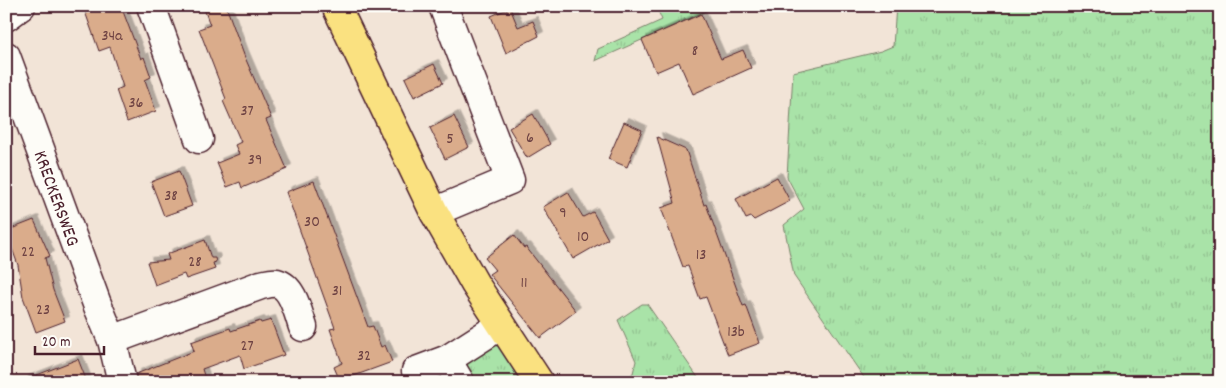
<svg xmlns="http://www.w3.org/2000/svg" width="1226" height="388" viewBox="0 0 1226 388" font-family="Dekko,sans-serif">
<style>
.grass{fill:url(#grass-tufts);stroke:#7a816a}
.building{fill:#daac8b;stroke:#4a1f2b;filter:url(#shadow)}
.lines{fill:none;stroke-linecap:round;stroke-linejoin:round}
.minor-casing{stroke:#4a1f2b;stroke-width:31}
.major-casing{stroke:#4a1f2b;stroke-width:31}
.minor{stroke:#fdfcf7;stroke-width:28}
.major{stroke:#fae180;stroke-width:28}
.labels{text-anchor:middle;stroke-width:4;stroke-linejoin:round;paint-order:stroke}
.number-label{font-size:16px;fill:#6e4243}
.street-label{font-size:19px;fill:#4a1f2b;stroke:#fdfcf7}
</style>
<defs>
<pattern id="grass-tufts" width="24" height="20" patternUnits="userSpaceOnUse" patternTransform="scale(1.25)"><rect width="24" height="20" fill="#a9e3a8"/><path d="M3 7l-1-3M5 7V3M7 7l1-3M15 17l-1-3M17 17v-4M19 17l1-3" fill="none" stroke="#93c291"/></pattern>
<filter id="shadow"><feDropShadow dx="4.5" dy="-4.5" stdDeviation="0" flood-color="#0004"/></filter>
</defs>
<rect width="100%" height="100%" fill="#f2e4d7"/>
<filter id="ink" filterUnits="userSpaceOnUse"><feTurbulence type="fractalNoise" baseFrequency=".02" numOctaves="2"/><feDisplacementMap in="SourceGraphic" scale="10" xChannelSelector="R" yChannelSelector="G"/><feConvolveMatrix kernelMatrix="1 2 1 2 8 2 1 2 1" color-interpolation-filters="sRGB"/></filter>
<g filter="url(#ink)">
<g class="grass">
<polygon points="656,6 717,6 595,61 598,49 662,20"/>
<polygon points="896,6 1220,6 1220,382 867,382 794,276 784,225 804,209 787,177 793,72 881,51 893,46"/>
<polygon points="642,304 647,304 701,382 623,382 633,373 636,361 618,320"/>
<polygon points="495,344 501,348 526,382 469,382 461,362"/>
</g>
<g class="building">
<polygon points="83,6 121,6 141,59 144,57 151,77 145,80 156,111 127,122 116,90 123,87 110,47 99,51"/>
<polygon points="203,6 226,6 244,55 271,118 266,120 287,169 242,188 240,182 227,187 217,163 239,154 235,145 241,142 223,101 226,99 199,29 210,25"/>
<polygon points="510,8 518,27 533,21 539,36 506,53 491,16"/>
<polygon points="701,14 721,59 743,50 751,68 693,94 679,62 656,72 642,40"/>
<polygon points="434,64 443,83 414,97 405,78"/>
<polygon points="533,114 550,144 527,158 509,128"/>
<polygon points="454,116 469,147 445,159 430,128"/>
<polygon points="624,122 642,130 627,167 608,159"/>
<polygon points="657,137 686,150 704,205 706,204 743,306 746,305 760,343 728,355 706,297 700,299 688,266 683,267 661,208 675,203"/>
<polygon points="179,171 192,206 164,216 151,182"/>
<polygon points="777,177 790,201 754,220 751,217 746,219 736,199"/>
<polygon points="314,181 368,327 373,326 381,347 385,345 392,362 340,381 334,367 342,363 330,329 335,328 286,192"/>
<polygon points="568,192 583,217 593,212 608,239 573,259 543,207"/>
<polygon points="34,220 50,256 45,258 53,290 65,321 36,332 23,297 18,265 6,232 6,231"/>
<polygon points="514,235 524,248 526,247 576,311 540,338 489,274 495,270 485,258"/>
<polygon points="205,240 211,258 215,258 216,262 213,263 215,269 186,279 184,274 155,285 147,262 169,260 167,254"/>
<polygon points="271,320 284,355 244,369 240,355 202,369 206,382 137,382 136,374 194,351 191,342 230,328 231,331 260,321 261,323"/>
<polygon points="78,359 87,382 24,382 24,380"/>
</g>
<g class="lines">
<defs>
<g id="minor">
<polyline points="151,6 199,139"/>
<polyline points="6,17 21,6"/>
<path id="s1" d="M6 56 97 304 112 340 122 382"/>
<polyline points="434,212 510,180 443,6"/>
<path d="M112 340 261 285C266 284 272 282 277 283 293 287 298 313 303 327"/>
<polyline points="416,371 448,359"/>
<polyline points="460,382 454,372 448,359 501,325"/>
</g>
<polyline id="major" points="336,6 434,212 475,284 539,382"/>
</defs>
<use href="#minor" class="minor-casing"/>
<use href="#major" class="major-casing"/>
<use href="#minor" class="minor"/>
<use href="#major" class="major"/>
</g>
</g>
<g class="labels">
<g class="number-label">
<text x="112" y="40">34a</text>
<text x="695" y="55">8</text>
<text x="136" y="107">36</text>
<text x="247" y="115">37</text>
<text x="530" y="142">6</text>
<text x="450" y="143">5</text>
<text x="255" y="164">39</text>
<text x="171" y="200">38</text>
<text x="563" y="217">9</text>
<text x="312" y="226">30</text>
<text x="583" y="241">10</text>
<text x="28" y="256">22</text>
<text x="701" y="259">13</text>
<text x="195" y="266">28</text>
<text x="524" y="287">11</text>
<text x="337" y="295">31</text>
<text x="43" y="314">23</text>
<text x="736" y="336">13b</text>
<text x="247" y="350">27</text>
<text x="364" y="360">32</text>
</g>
<g class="street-label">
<text dy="7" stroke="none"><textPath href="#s1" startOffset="151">KRECKERSWEG</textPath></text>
</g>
</g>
<rect width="1226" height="388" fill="none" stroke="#fdfcf7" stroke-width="25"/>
<rect x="12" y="12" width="1201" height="363" fill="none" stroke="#4a1f2b" stroke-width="2" filter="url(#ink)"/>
<path d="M35 346v8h69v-8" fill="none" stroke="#4a1f2b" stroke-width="2.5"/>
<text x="42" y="346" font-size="15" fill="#4a1f2b" stroke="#fdfcf7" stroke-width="4" paint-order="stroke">20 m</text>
</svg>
